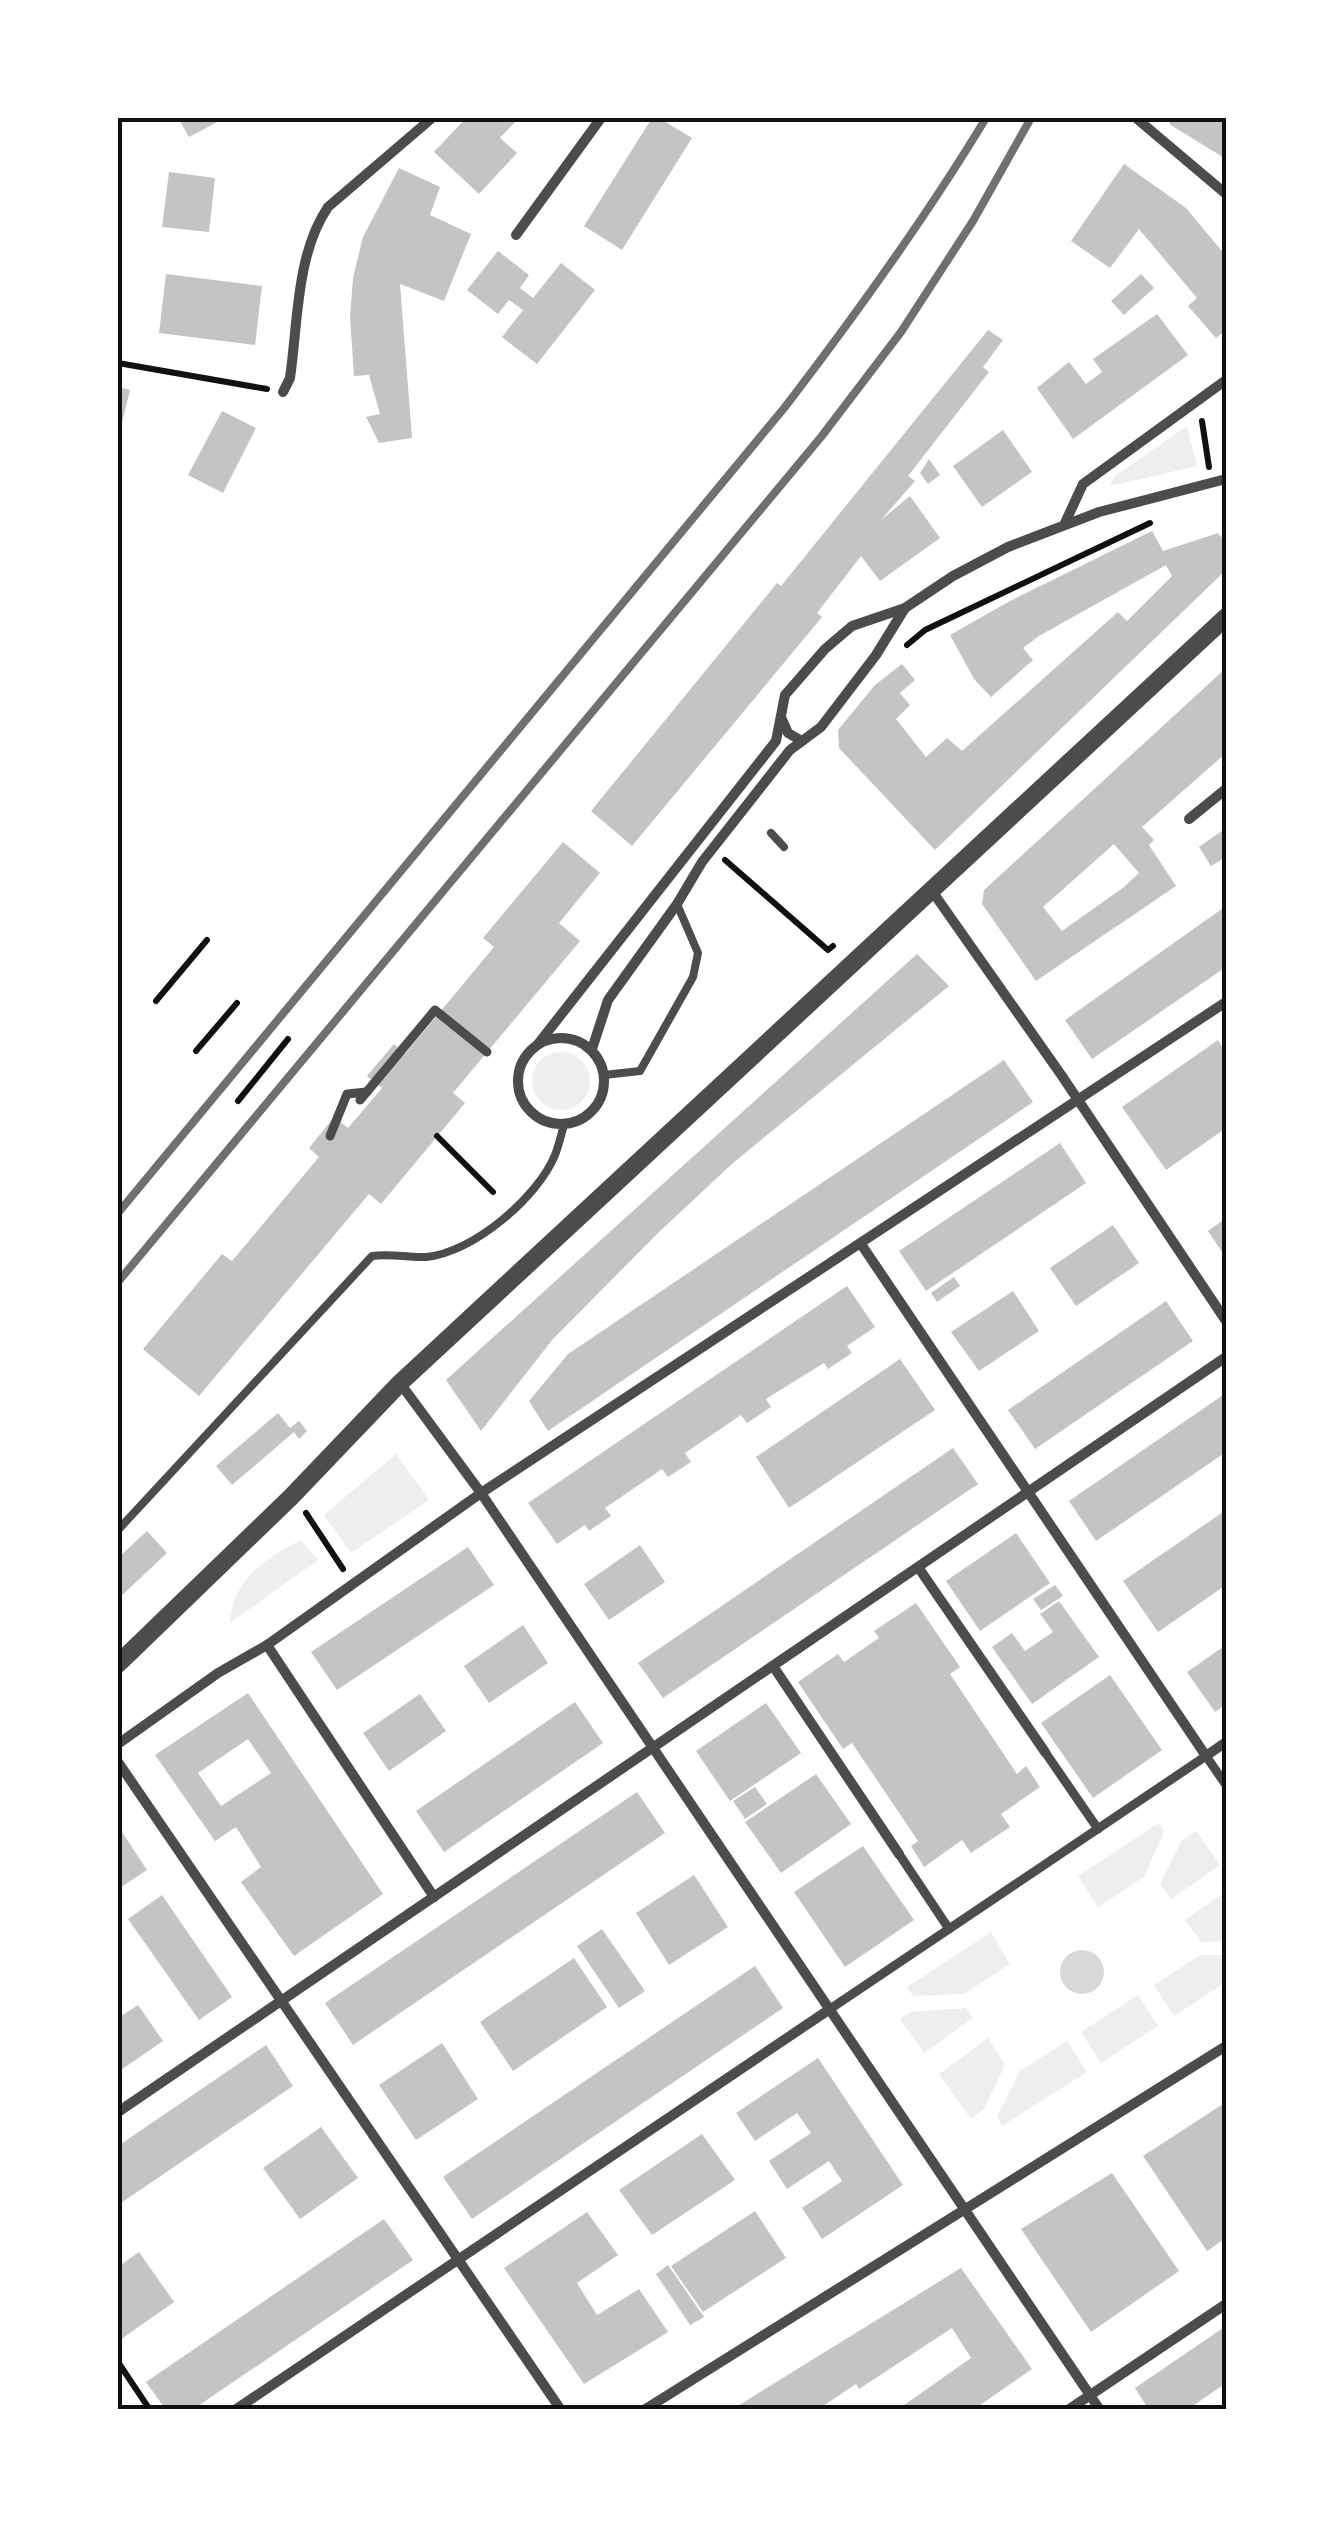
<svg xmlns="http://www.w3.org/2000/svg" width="1344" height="2527" viewBox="0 0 1344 2527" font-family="Roboto,sans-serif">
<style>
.green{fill:#eee}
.water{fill:#d9d9d9}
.building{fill:#c4c4c4;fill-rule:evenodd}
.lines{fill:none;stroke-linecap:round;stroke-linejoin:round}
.path{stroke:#111;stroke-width:6}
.service{stroke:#4c4c4c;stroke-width:8}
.pedestrian{stroke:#4c4c4c;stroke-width:9}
.minor{stroke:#4c4c4c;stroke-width:10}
.tertiary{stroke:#4c4c4c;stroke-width:18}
.rail{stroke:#707070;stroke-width:8}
.neatline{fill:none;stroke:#111;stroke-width:4}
</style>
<rect width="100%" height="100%" fill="#fff"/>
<g class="green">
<polygon points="1187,426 1197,466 1110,486 1115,476"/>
<circle cx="561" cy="1081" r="29"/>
<polygon points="396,1454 429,1500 351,1553 324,1515"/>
<path d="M301 1540 318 1560 230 1623C231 1582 266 1557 301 1540Z"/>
<polygon points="1159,1823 1164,1831 1144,1877 1098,1907 1078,1876"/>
<polygon points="1196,1831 1220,1865 1171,1899 1160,1884 1182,1840"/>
<polygon points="1226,1891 1226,1941 1201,1942 1185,1920"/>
<polygon points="991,1932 1010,1964 964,1994 913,1996 907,1987"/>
<polygon points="1200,1955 1226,1955 1226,1982 1174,2016 1154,1985"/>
<polygon points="1138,1995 1158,2026 1101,2063 1081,2032"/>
<polygon points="966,2008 973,2018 924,2053 900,2019 910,2012"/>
<polygon points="988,2038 1005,2065 984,2109 971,2119 939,2074"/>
<polygon points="1067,2041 1087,2072 1002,2126 997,2117 1020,2071"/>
</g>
<circle class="water" cx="1082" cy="1972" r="22"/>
<g class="building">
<polygon points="178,118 225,118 189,137"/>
<polygon points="466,118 519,118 500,138 517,153 479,194 434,152"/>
<polygon points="652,118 659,118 692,138 622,250 584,226"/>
<polygon points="1172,118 1226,118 1226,159 1169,124"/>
<polygon points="1124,164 1186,208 1226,256 1226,330 1216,338 1188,306 1197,298 1139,229 1110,268 1071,241"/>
<polygon points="399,168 440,187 430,215 471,234 444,301 400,284 412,438 379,443 366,417 380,414 369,375 354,376 350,317 353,278 363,237"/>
<polygon points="169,172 215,178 209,232 162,227"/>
<polygon points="498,251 529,275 520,288 533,298 561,263 595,290 537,364 502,337 523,310 509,300 498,314 467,290"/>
<polygon points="166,274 262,286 255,345 159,333"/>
<polygon points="1141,274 1154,288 1124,315 1111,301"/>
<polygon points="1157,314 1188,355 1073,439 1037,388 1069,362 1086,384 1102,372 1093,359"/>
<polygon points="988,330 1003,340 983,367 989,372 908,476 915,481 881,520 910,496 940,538 880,581 861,556 817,613 822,617 632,846 591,811 777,583 781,586"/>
<polygon points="118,387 130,390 119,435 118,435"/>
<polygon points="222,411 256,428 223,493 188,475"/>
<polygon points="1003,430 1032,472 982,507 953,466"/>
<polygon points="929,459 940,475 928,484 920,473"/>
<polygon points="1152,531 1163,551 1218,533 1226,542 1226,570 935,850 839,748 838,730 875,685 902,664 915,680 900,693 910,705 896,719 926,757 947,738 962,751 1118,612 1127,621 1172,576 1166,565 1039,636 1023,648 1033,660 991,697 974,679 950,635 1010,601"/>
<path d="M1226 668V753L1142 827 1154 840 1149 845 1176 886 1036 981 982 904 984 890ZM1114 844 1139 873 1124 887 1062 931 1043 907Z"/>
<polygon points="1226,828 1226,857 1211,866 1199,847"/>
<polygon points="563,842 600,873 559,923 580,941 453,1093 465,1103 381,1204 369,1194 199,1396 143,1349 222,1254 232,1261 319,1157 309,1148 334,1117 348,1128 382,1088 367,1076 394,1044 405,1054 494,947 483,938"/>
<polygon points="1226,906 1226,967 1092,1059 1065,1020"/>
<polygon points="917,954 949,986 733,1163 658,1233 553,1339 481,1431 446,1380"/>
<polygon points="1218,1040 1226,1053 1226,1128 1166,1170 1122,1107"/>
<polygon points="1004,1060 1033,1102 548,1431 529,1401 568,1354"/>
<polygon points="1060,1143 1086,1183 926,1291 899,1251"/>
<polygon points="1226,1218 1226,1258 1208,1231"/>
<polygon points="1113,1225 1139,1263 1076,1306 1050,1268"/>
<polygon points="954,1277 960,1286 937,1302 931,1293"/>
<polygon points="847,1286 875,1327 847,1346 852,1353 828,1369 824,1363 766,1399 771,1407 747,1423 741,1415 685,1453 691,1462 668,1477 662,1469 605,1508 611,1516 589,1531 585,1525 557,1544 528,1503"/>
<polygon points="1013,1291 1039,1331 979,1371 951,1332"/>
<polygon points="1166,1301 1193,1341 1035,1449 1008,1410"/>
<polygon points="900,1359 935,1410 789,1508 756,1457"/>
<polygon points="1226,1393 1226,1452 1096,1541 1069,1501"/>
<polygon points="278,1413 290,1428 299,1421 307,1431 299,1439 294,1432 232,1485 216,1466"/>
<polygon points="953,1448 978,1484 663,1698 638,1663"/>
<polygon points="1226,1510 1226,1585 1158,1632 1123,1581"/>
<polygon points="147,1531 167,1553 118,1599 118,1558"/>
<polygon points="1016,1533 1050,1583 980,1631 946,1581"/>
<polygon points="640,1545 665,1582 609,1620 584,1584"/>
<polygon points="468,1547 494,1585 337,1690 311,1652"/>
<polygon points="1055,1585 1063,1596 1041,1610 1033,1599"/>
<polygon points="1059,1601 1099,1657 1032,1704 992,1647 1012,1633 1025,1651 1053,1632 1040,1614"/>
<polygon points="916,1603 960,1667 950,1674 1017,1774 1026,1766 1040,1787 1001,1814 1010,1827 971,1853 962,1840 924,1867 911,1846 918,1841 852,1743 843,1749 798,1682 838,1654 844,1662 879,1638 874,1631"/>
<polygon points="523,1625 548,1663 489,1703 464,1666"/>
<polygon points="1226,1645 1226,1704 1215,1712 1187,1672"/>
<polygon points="1110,1675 1162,1750 1093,1798 1041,1723"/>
<path d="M248 1693 383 1894 294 1956 241 1882 261 1867 236 1827 215 1841 155 1755ZM248 1739 271 1773 221 1806 198 1773Z"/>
<polygon points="420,1694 446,1731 389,1771 363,1733"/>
<polygon points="575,1702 603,1743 444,1852 416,1811"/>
<polygon points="766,1703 801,1753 730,1801 696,1751"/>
<polygon points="816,1774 851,1824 781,1873 745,1822"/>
<polygon points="755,1787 767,1804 745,1819 733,1801"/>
<polygon points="637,1792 665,1833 353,2045 325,2003"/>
<polygon points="118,1826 147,1870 118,1889"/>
<polygon points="863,1846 914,1920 845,1967 794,1892"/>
<polygon points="694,1875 728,1927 669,1965 636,1913"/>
<polygon points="162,1895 232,1997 199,2020 128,1919"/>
<polygon points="602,1929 645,1991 619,2008 577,1946"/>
<polygon points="574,1958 607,2007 513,2071 480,2022"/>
<polygon points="755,1966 783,2008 472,2219 443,2177"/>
<polygon points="138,2005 163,2041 118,2072 118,2018"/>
<polygon points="442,2043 478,2099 416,2140 379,2085"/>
<polygon points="266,2045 293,2086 118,2205 118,2146"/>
<polygon points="818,2058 903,2185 822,2239 802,2208 842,2181 829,2161 787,2189 769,2161 811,2133 797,2113 755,2141 736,2113"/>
<polygon points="1226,2102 1226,2238 1207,2251 1143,2156"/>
<polygon points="321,2127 358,2178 300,2219 263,2168"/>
<polygon points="702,2134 735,2180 652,2235 619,2190"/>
<polygon points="1112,2173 1179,2271 1091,2332 1021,2229"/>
<polygon points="755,2211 786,2258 703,2312 671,2266"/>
<polygon points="587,2212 618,2255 577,2283 597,2315 639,2289 668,2332 584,2384 504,2268"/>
<polygon points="384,2219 413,2260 192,2410 166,2410 146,2382"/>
<polygon points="139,2252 174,2302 120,2340 118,2267"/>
<polygon points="668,2265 704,2317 690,2325 656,2274"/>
<polygon points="961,2268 1032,2369 973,2410 897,2410 971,2358 952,2328 859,2389 856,2384 817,2410 731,2410"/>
<polygon points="1226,2326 1226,2383 1187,2410 1149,2410 1135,2388"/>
</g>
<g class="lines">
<g class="path">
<polyline points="118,363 267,389"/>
<polyline points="1202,421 1209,467"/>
<polyline points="907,645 925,630 1150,523"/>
<polyline points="725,860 828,950 833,946"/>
<polyline points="156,1001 207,940"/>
<polyline points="196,1051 237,1003"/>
<polyline points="238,1101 288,1039"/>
<polyline points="437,1136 493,1192"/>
<polyline points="306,1513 343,1569"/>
<polyline points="118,2362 150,2410"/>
</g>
<g class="service">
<polyline points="771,833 784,847"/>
<polyline points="604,1075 640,1071 693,977 698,953 677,904"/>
<path d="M118 1530 372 1256C391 1253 408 1258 426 1257 473 1253 538 1197 555 1155 559 1145 561 1135 564 1125"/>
</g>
<g class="pedestrian">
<polyline points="360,1100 435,1010 487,1052"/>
<polyline points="330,1136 347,1094 367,1092"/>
<polyline points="1045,1752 1098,1829"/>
<polyline points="899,1854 949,1929"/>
<polyline points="830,2009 1206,1756 1226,1785"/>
</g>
<g class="minor">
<polyline points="1136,118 1226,194"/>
<polyline points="516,235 601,118"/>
<path d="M283 392 290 378C298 323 296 254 328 207L432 118"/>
<polyline points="1064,525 1083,484 1226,380"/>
<polyline points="781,717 788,733 802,741"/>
<polyline points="1189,819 1226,789"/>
<polyline points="932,891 1062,1076 1226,1321"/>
<circle cx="561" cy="1081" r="43"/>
<polyline points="538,1044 776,741 785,695 825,649 852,626 905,608 953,576 1008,547 1099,512 1226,479"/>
<polyline points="592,1049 608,1000 677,904 702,862 790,750 821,727 876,655 905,608"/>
<polyline points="861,1244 1206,1756 1226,1742"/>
<polyline points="400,1383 481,1493 1100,2410"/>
<polyline points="918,1567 1045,1752"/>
<polyline points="267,1645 434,1897"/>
<polyline points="773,1666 899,1854"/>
<polyline points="118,1744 218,1673 267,1645 481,1493 1226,1002"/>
<polyline points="118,1762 561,2410"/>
<polyline points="118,2112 1226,1357"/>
<polyline points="235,2410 830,2009"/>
<polyline points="644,2410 1226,2046"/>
<polyline points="1068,2410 1226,2304"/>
</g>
<polyline class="tertiary" points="118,1664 291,1497 400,1383 1226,617"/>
<g class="rail">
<path d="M118 1213 785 407C857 313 925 219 986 118"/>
<polyline points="118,1282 821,437 901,332 973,221 1031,118"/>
</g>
</g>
<rect width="1344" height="2527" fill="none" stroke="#ffffff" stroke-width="240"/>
<rect x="120" y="120" width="1104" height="2287" class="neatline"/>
</svg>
